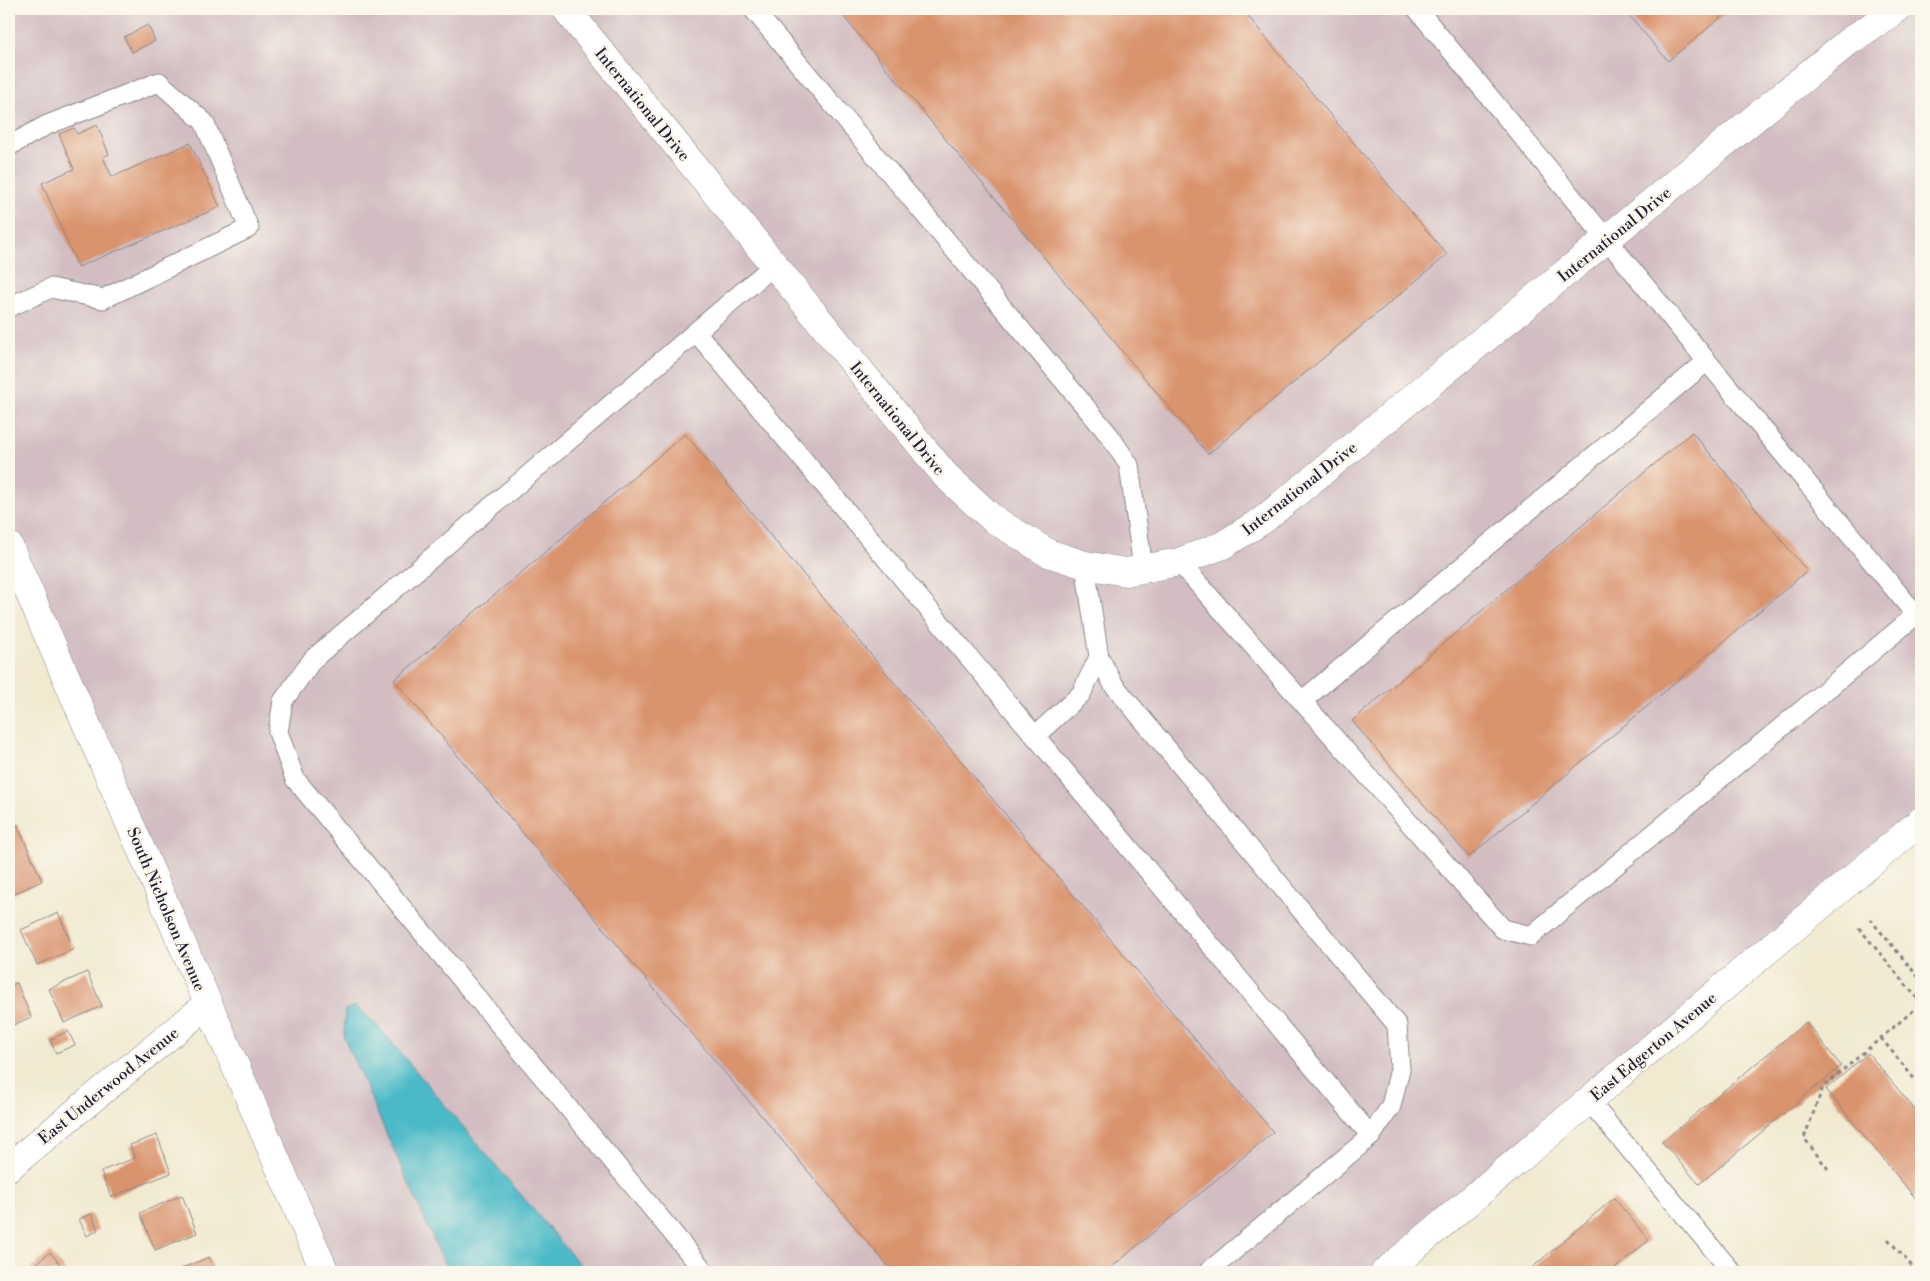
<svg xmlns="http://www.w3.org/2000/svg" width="1930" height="1281" viewBox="0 0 1930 1281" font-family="'Libre Bodoni',serif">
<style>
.industrial{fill:#d2bec2}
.water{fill:#4cbac7;stroke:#376e81}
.building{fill:#d9936d}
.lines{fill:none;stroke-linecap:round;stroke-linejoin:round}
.lane-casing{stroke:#8a8686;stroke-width:21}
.street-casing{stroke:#8a8686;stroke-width:29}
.path{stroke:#8a8686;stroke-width:3;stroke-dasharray:4 4;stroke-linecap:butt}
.lane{stroke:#fff;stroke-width:19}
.street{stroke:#fff;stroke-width:28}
.labels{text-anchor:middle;stroke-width:4.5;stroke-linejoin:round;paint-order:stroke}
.street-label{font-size:16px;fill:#22223b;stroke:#fbf7ec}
</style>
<rect width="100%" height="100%" fill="#fbf7ec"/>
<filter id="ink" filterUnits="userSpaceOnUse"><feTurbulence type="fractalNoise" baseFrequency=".02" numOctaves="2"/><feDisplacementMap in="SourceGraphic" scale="10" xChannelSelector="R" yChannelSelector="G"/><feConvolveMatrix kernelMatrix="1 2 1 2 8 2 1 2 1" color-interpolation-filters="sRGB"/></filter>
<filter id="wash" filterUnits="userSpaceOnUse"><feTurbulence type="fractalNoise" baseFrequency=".0096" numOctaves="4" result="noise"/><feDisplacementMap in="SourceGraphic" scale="20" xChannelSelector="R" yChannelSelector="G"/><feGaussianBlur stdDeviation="1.12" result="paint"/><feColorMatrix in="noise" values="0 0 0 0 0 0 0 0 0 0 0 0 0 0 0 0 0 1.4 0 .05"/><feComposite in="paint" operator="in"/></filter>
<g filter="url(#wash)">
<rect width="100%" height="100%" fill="#f1ead1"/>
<polygon class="industrial" points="9,9 1921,9 1921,820 1385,1272 325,1272 9,546"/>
<polygon class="water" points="355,1006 376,1024 586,1272 448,1272 344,1038 345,1010"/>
<g id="blocks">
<g class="building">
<polygon points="837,9 1242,9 1447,255 1208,454"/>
<polygon points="1624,9 1731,9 1668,61"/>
<polygon points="148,25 155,41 132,52 124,37"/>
<polygon points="97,125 109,154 103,157 112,177 190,143 220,207 78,267 42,183 74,169 59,134 74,128 77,134"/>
<polygon points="1692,432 1807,571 1469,857 1352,721"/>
<polygon points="685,434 1273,1132 1106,1272 893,1272 394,680"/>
<polygon points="17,824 42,881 9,896 9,828"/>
<polygon points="58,913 74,949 37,965 21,930"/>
<polygon points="87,972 102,1006 64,1023 49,989"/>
<polygon points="17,983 31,1017 9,1027 9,986"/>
<polygon points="1806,1022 1841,1066 1699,1184 1662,1142"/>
<polygon points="68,1031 75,1045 56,1053 50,1040"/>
<polygon points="1868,1053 1921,1117 1921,1205 1826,1089"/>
<polygon points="157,1135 171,1173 111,1197 101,1171 135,1158 130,1145"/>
<polygon points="182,1195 197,1233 155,1250 140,1213"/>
<polygon points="1614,1198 1649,1240 1611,1272 1527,1272"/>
<polygon points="91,1214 98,1230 87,1236 79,1219"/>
<polygon points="50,1252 66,1272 21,1272 26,1268 28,1271"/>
<polygon points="209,1257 215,1272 173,1272"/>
</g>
</g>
</g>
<g filter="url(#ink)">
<use href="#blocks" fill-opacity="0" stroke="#8a8686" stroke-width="1"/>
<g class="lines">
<defs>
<g id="lane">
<polyline points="753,9 1109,435 1129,465 1143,569"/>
<polyline points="9,146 47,125 159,82 204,122 249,228 103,299 51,288 9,307"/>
<polyline points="696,332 1035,736"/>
<polyline points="1179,562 1503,929 1531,936 1916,615 1417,9"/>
<polyline points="1085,565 1099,657 1113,684 1397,1025 1400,1069 1391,1106 1371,1136 1208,1272"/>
<polyline points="1099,657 1081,694 1035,736 1371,1136"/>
<polyline points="1302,701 1706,362"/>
<polyline points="1589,1101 1732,1272"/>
<polyline points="705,1272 295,779 278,732 283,701 313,659 774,265"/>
</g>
<g id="street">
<polyline points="566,9 945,475 993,519 1048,553 1085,565 1126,572 1179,562 1223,545 1263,520 1848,42 1897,9"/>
<polyline points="9,546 325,1272"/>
<polyline points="9,1167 208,1004"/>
<polyline points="1385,1272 1921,821"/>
</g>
</defs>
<use href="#lane" class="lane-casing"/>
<use href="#street" class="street-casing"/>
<g class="path">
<polyline points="1870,919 1921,980"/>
<polyline points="1859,928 1921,1003"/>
<polyline points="1881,1038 1921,1087"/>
<polyline points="1828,1169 1804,1138 1823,1087 1921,1004"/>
<polyline points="1888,1239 1916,1271 1921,1267"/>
</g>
<use href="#lane" class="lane"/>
<use href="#street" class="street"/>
</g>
</g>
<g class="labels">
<g class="street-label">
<text transform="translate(643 104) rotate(51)" y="6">International Drive</text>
<text transform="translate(1614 234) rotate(-39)" y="6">International Drive</text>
<text transform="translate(898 418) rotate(51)" y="6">International Drive</text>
<text transform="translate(1299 488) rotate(-38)" y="6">International Drive</text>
<text transform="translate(167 909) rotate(67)" y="6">South Nicholson Avenue</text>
<text transform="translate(1653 1046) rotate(-40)" y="6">East Edgerton Avenue</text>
<text transform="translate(108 1085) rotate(-39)" y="6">East Underwood Avenue</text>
</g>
</g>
<rect width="1930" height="1281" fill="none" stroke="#fbf7ec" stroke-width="30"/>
</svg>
